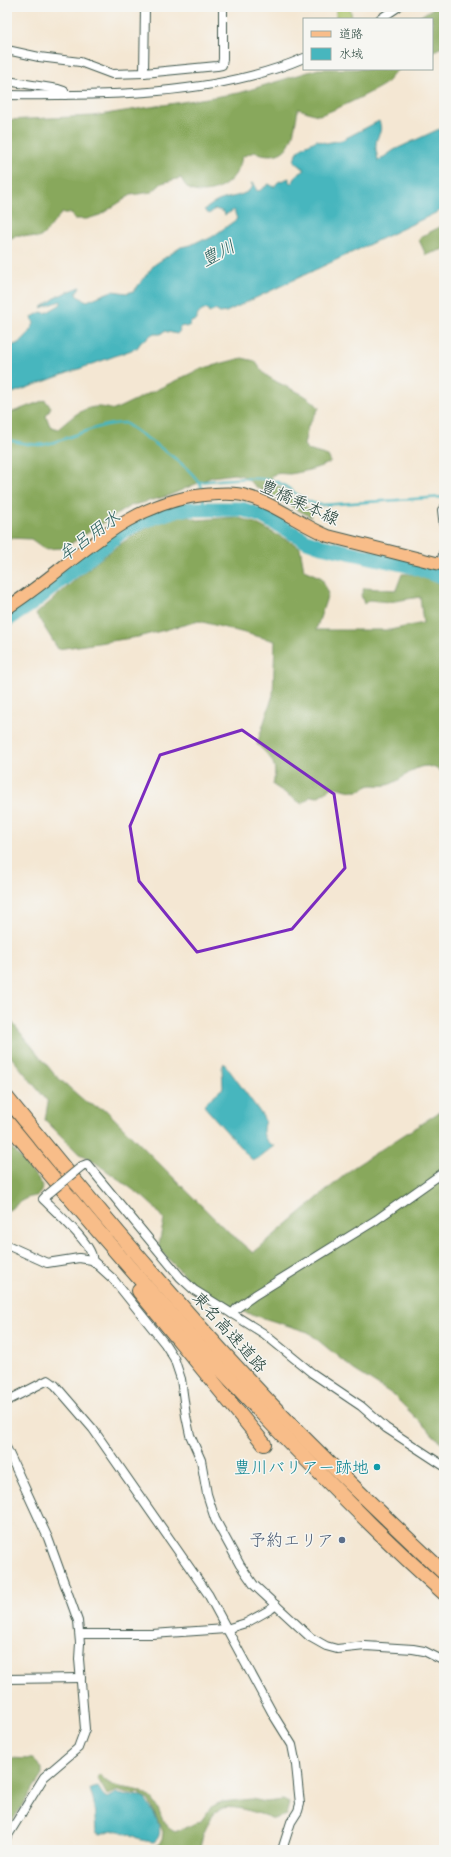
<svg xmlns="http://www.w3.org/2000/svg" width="451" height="1857" viewBox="0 0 451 1857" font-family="Caveat,'Klee One',sans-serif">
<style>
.green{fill:#abc266;stroke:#65804d}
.forest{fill:#88a85b;stroke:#547248}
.water{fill:#47b6be;stroke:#337a79}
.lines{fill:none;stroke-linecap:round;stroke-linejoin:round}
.stream{stroke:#47b6be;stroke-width:2.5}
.river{stroke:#47b6be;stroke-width:15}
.street-casing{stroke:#3f564c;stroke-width:10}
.primary-casing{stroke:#3f564c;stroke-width:14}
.highway-casing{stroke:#3f564c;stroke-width:16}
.street{stroke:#fff;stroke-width:8}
.primary{stroke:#f8bd89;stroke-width:12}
.highway{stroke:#f8bd89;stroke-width:14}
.street-bridge-casing{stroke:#3f564c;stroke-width:10;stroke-linecap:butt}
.street-bridge{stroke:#fff;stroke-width:8}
.marked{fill:none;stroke:#7b2cbf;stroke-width:3;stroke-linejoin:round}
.culture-dot{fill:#0f9aa8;stroke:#f6f6f2;stroke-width:1.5}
.service-dot{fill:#5c6f8a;stroke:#f6f6f2;stroke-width:1.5}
.labels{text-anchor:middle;stroke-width:3;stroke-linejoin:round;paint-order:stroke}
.street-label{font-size:17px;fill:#1f3d34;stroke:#f6f6f2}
.culture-label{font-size:17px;fill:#0d838f;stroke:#f6f6f2;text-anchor:end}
.service-label{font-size:17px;fill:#4e5e75;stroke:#f6f6f2;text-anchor:end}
.water-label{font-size:18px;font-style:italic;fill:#2b615d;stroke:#f6f6f2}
</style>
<rect width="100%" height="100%" fill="#f6f6f2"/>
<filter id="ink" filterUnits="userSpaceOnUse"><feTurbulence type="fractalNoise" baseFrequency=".025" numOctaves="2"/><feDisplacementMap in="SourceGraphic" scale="8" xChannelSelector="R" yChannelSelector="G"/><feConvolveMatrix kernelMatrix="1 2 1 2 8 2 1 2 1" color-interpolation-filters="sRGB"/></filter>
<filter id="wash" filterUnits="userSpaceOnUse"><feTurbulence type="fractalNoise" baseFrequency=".012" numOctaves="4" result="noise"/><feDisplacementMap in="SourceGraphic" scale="16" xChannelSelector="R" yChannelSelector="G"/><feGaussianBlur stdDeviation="0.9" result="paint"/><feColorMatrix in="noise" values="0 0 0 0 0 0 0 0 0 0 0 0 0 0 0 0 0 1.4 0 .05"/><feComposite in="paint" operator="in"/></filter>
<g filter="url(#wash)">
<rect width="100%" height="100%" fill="#f4e7d3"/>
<polygon class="green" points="336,7 350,7 352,19 336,19"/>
<g class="forest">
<polygon points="435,7 444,7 444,46 432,52 432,19 416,19"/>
<path d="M318 69H400C390 74 392 79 385 84 375 91 330 113 319 115 314 115 304 110 298 109 293 138 291 164 254 152L242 157C239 176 223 192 203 192 198 192 193 192 188 188 185 186 183 181 181 178L162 183 152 192 131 195 100 215 87 219H74L71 213H62C53 222 49 231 39 238L18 235 7 240V120L93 116 239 93Z"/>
<polygon points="444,225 444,249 426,255 419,240 422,236"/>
<path d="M242 358 255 361C260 368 264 375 272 379 287 389 308 393 319 408L308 426 304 445 308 450 328 456 331 462C319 468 303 472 290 474 282 474 278 472 271 476L274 483 311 511V517L259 489 243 476 234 474 212 477 168 496 130 506 64 548 45 549 31 539 7 538V414L45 400 51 407 46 416 50 426 58 429C77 413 88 401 114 410L200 369Z"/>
<path d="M180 514 198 520 236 517 255 523 300 547 304 570 322 578 328 594 316 630H390L423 623 420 597 389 602 369 600 364 604 361 595 364 588 396 590 402 574C418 573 431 579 444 588V774C419 753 408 780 387 785 382 786 377 785 372 785 366 785 363 790 358 791 351 792 341 788 333 787L317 797 311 796 302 804 273 785C278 763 272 759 257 744L273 695 275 641 199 621 138 637 58 649 36 614C80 577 124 531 180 514Z"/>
<polygon points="7,1016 55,1075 87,1103 106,1110 222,1226 253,1253 354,1167 444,1109 444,1444 437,1439 392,1394 354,1370 308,1332 222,1305 192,1284 158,1248 164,1220 154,1207 143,1197 89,1158 79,1154 45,1120 48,1102 7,1052"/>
<path d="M7 1142 43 1185C39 1200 36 1194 25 1199 20 1201 14 1207 9 1210H7V1172L9 1166 7 1163Z"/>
<polygon points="7,1758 33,1759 42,1768 42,1775 7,1829"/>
<path d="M100 1774C113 1794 133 1783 150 1797 161 1806 159 1825 175 1832L201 1821 212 1806 222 1802 252 1799 266 1802 283 1800 289 1803 286 1815 274 1819C262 1814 235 1805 222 1808 211 1811 201 1838 200 1848L197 1850H156L155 1848 162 1840 163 1832 149 1801 139 1793 129 1794 117 1791 107 1795 97 1777Z"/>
</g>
<g class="water">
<path d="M379 121C384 133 376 135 376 145 375 150 378 156 378 161L394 150 437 130 444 128V209L226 312 220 313 215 310 209 313 207 309C201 311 196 314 197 320L191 322 190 325 186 327 183 326 179 328 180 331 177 334 164 331 161 334H152L146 340 142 341 137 348 7 395V347C22 344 26 337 34 324L32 317 41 312 46 313 61 304V301L41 308 58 296 80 287 76 293 77 296 87 301 112 291 127 293 134 291 154 265 181 247 191 245 201 240H206L212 237 237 219 234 210 225 215 224 212 215 209 209 214 204 210C211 205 216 201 224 199 233 196 247 196 253 186L251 183 255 185 256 190 259 191 269 184 274 187 278 182 289 178V182L292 183 297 175 305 170 294 161C298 146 304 147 317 140L326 143 342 140Z"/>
<path d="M224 1063 262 1115 265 1121C261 1131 263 1141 274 1146L257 1159 253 1160 248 1156 204 1106 206 1102 223 1088 222 1068Z"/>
<path d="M98 1787 103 1795 107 1798 116 1793C128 1798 138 1794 144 1797 150 1808 169 1832 154 1842 148 1841 141 1841 136 1838 119 1830 119 1828 100 1835L96 1833 94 1804 90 1789Z"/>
</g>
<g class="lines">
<g class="stream">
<path d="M7 440C20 442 34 447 47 444 73 438 98 423 125 423 144 437 198 469 203 491"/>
<path d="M200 482C217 480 262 475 277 482 293 489 303 503 321 505L444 497"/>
<polyline points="203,498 205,509"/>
</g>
<polyline class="river" points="7,620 33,603 123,531 141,522 179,509 242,509 262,516 307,541 321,546 411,566 444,578"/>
</g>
</g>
<g filter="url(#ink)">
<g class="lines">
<defs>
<g id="street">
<polyline points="380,19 398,7"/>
<polyline points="7,50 39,57 80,62 112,74 144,73 217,66 222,65 223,59 223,7"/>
<polyline points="144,73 145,7"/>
<polyline points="7,81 58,89 64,91 65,95"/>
<path d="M7 95C102 96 216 96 304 58"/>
<polyline points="444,508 442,510 444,527"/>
<polyline points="441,564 444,550"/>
<polyline points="82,1166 87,1164 180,1277 194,1290 263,1333 312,1373 361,1406 386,1428 444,1466"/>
<path d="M47 1195 43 1199C53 1209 96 1247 92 1260"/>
<polyline points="7,1245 47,1263 79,1258 92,1260 113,1279 165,1344 174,1358 181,1379 186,1416 190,1435 201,1460 207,1494 215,1519 240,1565 254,1585 310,1637 326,1646 337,1649 365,1646 413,1649 424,1651 444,1661"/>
<polyline points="232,1314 237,1308 255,1295 376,1220 444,1172"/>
<polyline points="7,1401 48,1380 55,1385 93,1429 208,1594 274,1716 292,1745 296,1765 300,1804 298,1811 291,1822 282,1850"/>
<polyline points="7,1449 48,1538 78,1621 80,1643 79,1659 85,1729 78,1748 44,1777 7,1837"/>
<polyline points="80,1634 152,1634 226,1629 246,1623 271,1609 276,1605"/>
<polyline points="7,1679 81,1678"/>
</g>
<path id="primary" d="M7 608C73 566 122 503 204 495 218 494 233 492 246 496 274 503 301 525 328 536L444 565"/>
<g id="highway">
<path d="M7 1098C91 1202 177 1305 270 1403 326 1462 385 1517 444 1573"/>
<path d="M7 1122C100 1236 196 1346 298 1451 345 1499 393 1548 444 1593"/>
<polyline points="139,1291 264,1444"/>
</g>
</defs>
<use href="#street" class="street-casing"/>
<use href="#primary" class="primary-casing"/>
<use href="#highway" class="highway-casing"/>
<use href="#street" class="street"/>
<use href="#primary" class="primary"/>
<use href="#highway" class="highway"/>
<defs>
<polyline id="street-bridge" points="47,1195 82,1166"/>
</defs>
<use href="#street-bridge" class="street-bridge-casing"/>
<use href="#street-bridge" class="street-bridge"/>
</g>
</g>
<path class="marked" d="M242 730 334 794 345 868 292 929 197 952 139 881 130 826 160 755Z"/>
<circle class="culture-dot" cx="377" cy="1467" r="4"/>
<circle class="service-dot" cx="342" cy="1540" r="4"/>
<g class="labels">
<g class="street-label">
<text transform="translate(300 502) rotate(25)" y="6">豊橋乗本線</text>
<text transform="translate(230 1332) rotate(48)" y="6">東名高速道路</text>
</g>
<g class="culture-label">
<text x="369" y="1473">豊川バリアー跡地</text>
</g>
<g class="service-label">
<text x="334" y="1546">予約エリア</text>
</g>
<g class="water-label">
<text transform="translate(218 253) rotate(-27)" y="6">豊川</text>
<text transform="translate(89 536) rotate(-36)" y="6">牟呂用水</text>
</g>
</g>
<rect width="451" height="1857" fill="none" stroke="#f6f6f2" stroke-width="24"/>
<rect x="303" y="18" width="130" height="52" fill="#f6f6f2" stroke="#a0aca6"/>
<rect x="311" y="31" width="20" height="6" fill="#f8bd89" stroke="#a0aca6"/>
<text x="339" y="38" font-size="12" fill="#1f3d34">道路</text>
<rect x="311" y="48" width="20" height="12" fill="#47b6be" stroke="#a0aca6"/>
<text x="339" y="58" font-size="12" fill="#1f3d34">水域</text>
</svg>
